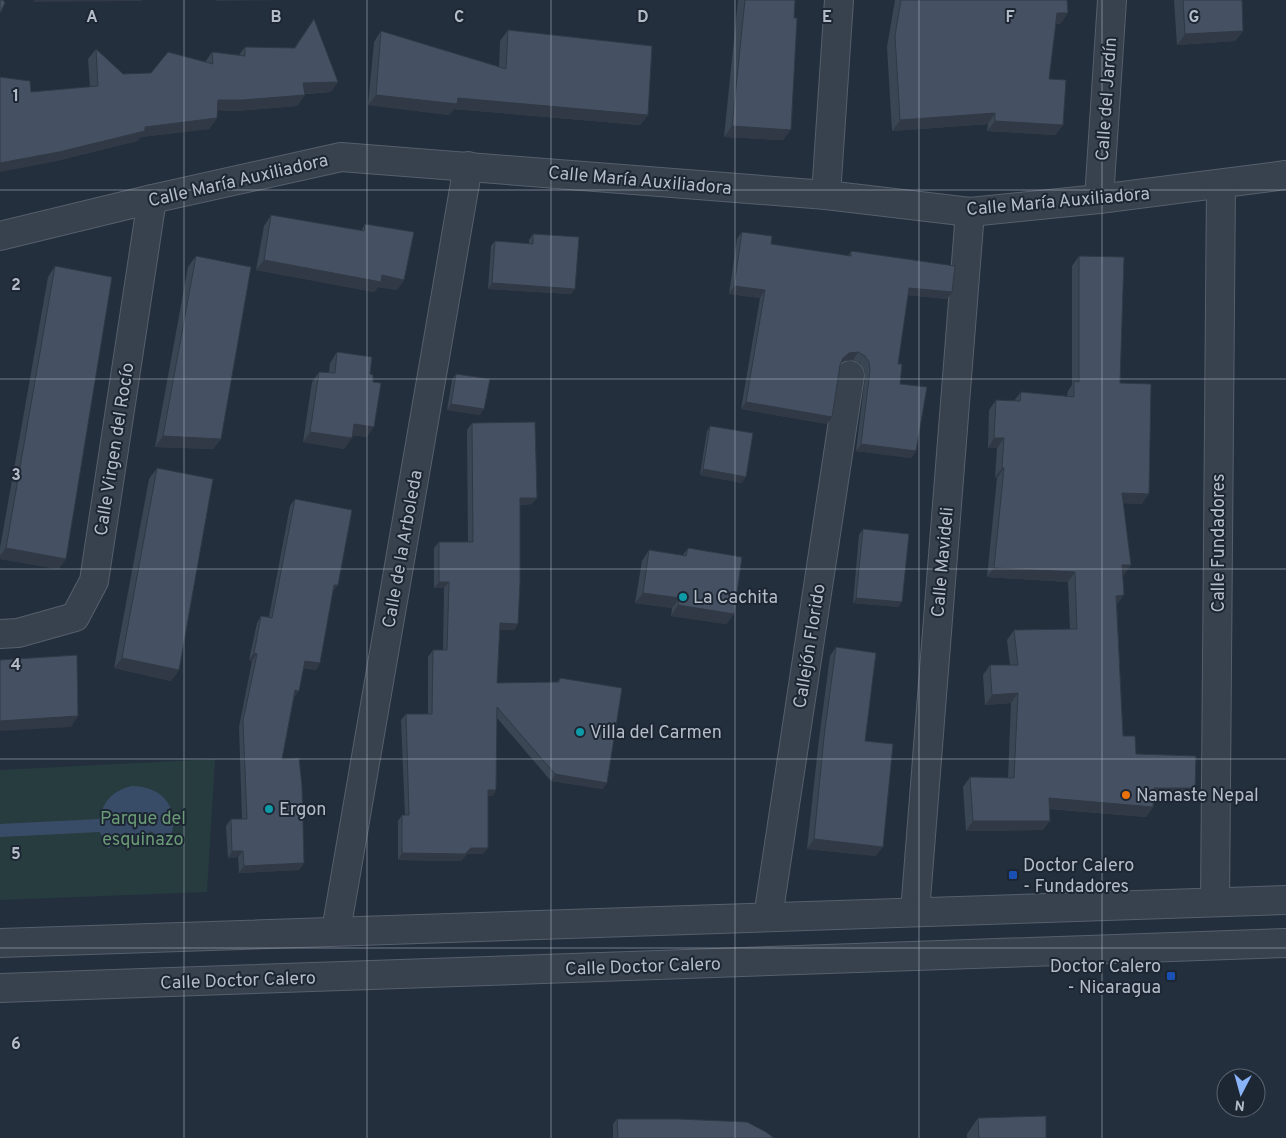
<svg xmlns="http://www.w3.org/2000/svg" width="1286" height="1138" viewBox="0 0 1286 1138" font-family="Overpass,sans-serif">
<style>
.green{fill:#263c3f}
.water{fill:#394c67}
.lines{fill:none;stroke-linecap:round;stroke-linejoin:round}
.minor-casing{stroke:#565f6c;stroke-width:30}
.tertiary-casing{stroke:#565f6c;stroke-width:30}
.minor{stroke:#38414e;stroke-width:28}
.tertiary{stroke:#38414e;stroke-width:28}
.wall{fill:#3b4654}
.shaded-wall{fill:#303945}
.building{fill:#455162;stroke:#303945}
.grid{fill:none;stroke:#b4bcc9;stroke-width:1;stroke-opacity:0.55}
.culture-dot{fill:#0f9aa8;stroke:#1d2633;stroke-width:2}
.food-dot{fill:#e8710a;stroke:#1d2633;stroke-width:2}
.transit-dot{fill:#1a4fb4;stroke:#1d2633;stroke-width:2}
.labels{text-anchor:middle;stroke-width:4;stroke-linejoin:round;paint-order:stroke}
.street-label{font-size:18px;fill:#b4bcc9;stroke:#1d2633}
.poi-label{font-size:18px;fill:#b4bcc9;stroke:#1d2633;text-anchor:start}
.park-label{font-size:18px;fill:#6b9a76;stroke:#1d2633}
.grid-label{font-size:16px;text-anchor:middle;font-weight:bold;fill:#b4bcc9;stroke:#1d2633;stroke-width:4;stroke-linejoin:round;paint-order:stroke}
</style>
<rect width="100%" height="100%" fill="#242f3e"/>
<polygon class="green" points="215,759 207,892 0,900 0,770"/>
<path class="water" d="M131 786C167 786 182 813 168 845L163 838 150 831C144 842 133 843 126 832L113 842 109 849 105 843 100 832 0 837V824L99 819C105 799 112 792 131 786Z"/>
<g class="lines">
<defs>
<g id="minor">
<polyline points="826,195 839,0"/>
<polyline points="1099,199 1112,0"/>
<polyline points="0,236 152,199 341,157 826,195 970,212 1099,199 1286,175"/>
<polyline points="0,634 18,633 75,617 94,581 152,199"/>
<polyline points="1215,902 1221,184"/>
<polyline points="915,912 970,212"/>
<polyline points="768,917 850,375"/>
<polyline points="336,931 468,166"/>
</g>
<g id="tertiary">
<polyline points="0,943 1286,900"/>
<polyline points="0,988 1286,943"/>
</g>
</defs>
<use href="#minor" class="minor-casing"/>
<use href="#tertiary" class="tertiary-casing"/>
<use href="#minor" class="minor"/>
<use href="#tertiary" class="tertiary"/>
</g>
<g class="wall">
<polygon points="738,0 795,0 783,140 724,137"/>
<polygon points="895,0 1067,0 1068,13 1060,24 1056,24 1049,79 1063,125 1055,135 987,131 988,124 892,131 887,47"/>
<polygon points="1174,0 1242,0 1243,31 1235,41 1177,45"/>
<polygon points="314,19 331,92 305,94 297,106 236,111 217,110 217,118 209,129 141,137 137,141 52,162 31,92 90,87 88,59 96,49 123,74 151,73 205,62 212,52 239,55 245,47 294,48"/>
<polygon points="508,30 648,115 640,125 454,109 449,115 368,105 374,42 381,31 499,67 500,41"/>
<polygon points="271,215 361,231 365,224 404,280 397,290 378,287 374,292 256,270 264,226"/>
<polygon points="742,232 771,244 848,256 851,251 947,299 908,295 898,364 900,384 916,451 911,458 856,451 865,377 864,369 860,363 853,360 844,361 841,363 840,365 827,424 741,409 760,298 729,294 737,239"/>
<polygon points="533,234 575,289 571,294 488,289 491,246 495,241 529,244 529,240"/>
<polygon points="196,256 221,439 213,449 155,447 188,267"/>
<polygon points="1079,256 1120,383 1142,504 1124,503 1124,575 1123,575 1117,605 1123,736 1136,754 1188,798 1154,798 1153,807 1146,817 1049,809 1043,830 966,831 963,787 970,777 1008,778 1011,703 985,705 983,675 990,665 1010,665 1007,640 1014,630 1070,629 1068,582 987,577 997,478 995,477 997,448 988,448 989,410 996,400 1014,401 1021,392 1067,396 1068,391 1072,385 1072,266"/>
<polygon points="55,266 66,559 58,569 0,559 0,548 48,277"/>
<polygon points="337,352 370,374 367,437 352,435 344,449 303,442 312,382 319,372 329,373 330,363"/>
<polygon points="456,374 480,415 447,410 452,380"/>
<polygon points="472,423 532,504 520,505 518,624 514,630 500,630 497,683 557,682 560,678 603,789 551,781 497,718 496,790 492,796 488,796 483,854 467,854 461,861 398,860 398,821 402,815 405,815 401,720 406,714 428,714 428,657 433,650 443,650 444,588 434,588 434,548 439,542 468,542 467,430"/>
<polygon points="710,426 742,483 700,475 707,431"/>
<polygon points="157,468 179,670 171,681 114,668 149,479"/>
<polygon points="295,499 333,592 316,670 303,668 294,698 282,759 304,863 299,870 239,873 238,857 228,858 226,826 231,819 242,819 239,727 252,661 249,660 257,623 261,616 269,617 290,506"/>
<polygon points="863,529 899,607 853,603 859,535"/>
<polygon points="688,548 734,614 726,624 671,616 672,608 635,603 642,561 649,550 683,555"/>
<polygon points="836,647 865,741 876,856 807,849 818,747 830,656"/>
<polygon points="978,1118 1046,1138 967,1138 967,1134"/>
<polygon points="617,1119 774,1138 613,1138 613,1124"/>
</g>
<g class="shaded-wall">
<polygon points="34,0 142,0 141,1 33,2"/>
<polygon points="216,0 287,0 215,1"/>
<polygon points="1057,13 1068,13 1060,24 1049,23"/>
<polygon points="1243,31 1235,41 1177,45 1185,34"/>
<polygon points="338,82 331,92 295,94 303,83"/>
<polygon points="305,95 297,106 236,111 210,110 218,100"/>
<polygon points="376,95 458,98 648,115 640,125 454,109 449,115 368,105"/>
<polygon points="995,113 988,124 892,131 900,120"/>
<polygon points="217,118 209,129 141,137 137,141 52,162 0,172 0,163 145,127"/>
<polygon points="995,121 1063,125 1055,135 987,131"/>
<polygon points="732,126 791,130 783,140 724,137"/>
<polygon points="264,260 382,275 404,280 397,290 378,287 374,292 256,270"/>
<polygon points="492,283 575,289 571,294 488,289"/>
<polygon points="734,286 765,290 760,298 729,294"/>
<polygon points="909,288 952,292 947,299 904,295"/>
<polygon points="858,352 853,360 844,361 838,365 843,358 849,353"/>
<polygon points="746,402 832,417 827,424 741,409"/>
<polygon points="451,404 484,409 480,415 447,410"/>
<polygon points="354,424 374,427 367,437 346,435"/>
<polygon points="310,432 352,438 344,449 303,442"/>
<polygon points="163,436 221,439 213,449 155,447"/>
<polygon points="994,438 1004,438 997,448 988,448"/>
<polygon points="861,444 916,451 911,458 856,451"/>
<polygon points="1002,468 1004,468 997,478 995,477"/>
<polygon points="703,469 746,477 742,483 700,475"/>
<polygon points="1122,493 1149,494 1142,504 1115,503"/>
<polygon points="520,498 537,498 532,504 516,505"/>
<polygon points="6,548 66,559 58,569 0,559 0,556"/>
<polygon points="1122,565 1131,565 1124,575 1115,575"/>
<polygon points="994,568 1075,572 1068,582 987,577"/>
<polygon points="439,582 449,582 444,588 434,588"/>
<polygon points="334,585 338,585 333,592"/>
<polygon points="643,593 680,598 672,608 635,603"/>
<polygon points="1124,595 1117,605 1116,596"/>
<polygon points="856,598 902,602 899,607 853,603"/>
<polygon points="678,605 734,614 726,624 671,616"/>
<polygon points="500,623 518,624 514,630 496,630"/>
<polygon points="254,653 257,654 252,661 249,660"/>
<polygon points="122,658 179,670 171,681 114,668"/>
<polygon points="305,661 320,663 316,670 300,667"/>
<polygon points="295,690 299,691 294,698"/>
<polygon points="1018,693 1011,703 985,705 992,695"/>
<polygon points="78,716 71,727 0,731 0,721"/>
<polygon points="555,774 607,783 603,789 551,781"/>
<polygon points="1154,788 1195,788 1188,798 1147,798"/>
<polygon points="488,790 496,790 492,796 484,796"/>
<polygon points="1049,798 1153,807 1146,817 1042,808"/>
<polygon points="973,821 1050,821 1043,830 966,831"/>
<polygon points="814,839 883,847 876,856 807,849"/>
<polygon points="471,848 488,848 483,854 467,854 461,861 398,860 402,853"/>
<polygon points="232,851 243,851 238,857 228,858"/>
<polygon points="304,863 299,870 239,873 244,866"/>
</g>
<g class="building">
<polygon points="0,0 3,0 5,3 0,13"/>
<polygon points="745,0 795,0 794,18 797,18 791,130 732,126"/>
<polygon points="901,0 1067,0 1068,13 1057,13 1049,79 1066,80 1063,125 995,121 995,113 900,120 895,36"/>
<polygon points="1183,0 1242,0 1243,31 1185,34"/>
<polygon points="314,19 338,82 303,83 305,95 243,100 218,100 217,118 145,127 145,131 59,152 0,163 0,77 30,81 31,92 98,86 96,49 123,74 151,73 168,52 213,64 212,52 245,56 245,47 295,48"/>
<polygon points="508,30 652,46 648,115 458,98 457,104 376,95 381,31 506,69"/>
<polygon points="271,215 364,231 365,224 414,232 404,280 382,275 381,282 264,260"/>
<polygon points="742,232 772,236 771,244 851,256 851,251 955,266 952,292 909,288 898,364 902,364 900,384 927,387 916,451 861,444 870,370 869,362 865,356 858,352 849,353 843,358 840,365 832,417 746,402 765,290 734,286"/>
<polygon points="533,234 579,237 575,289 492,283 495,241 533,244"/>
<polygon points="196,256 251,267 221,439 163,436"/>
<polygon points="1079,256 1124,257 1120,383 1151,384 1149,494 1122,493 1131,565 1122,565 1124,595 1116,596 1123,736 1135,736 1136,754 1196,756 1195,788 1154,788 1153,807 1049,798 1050,821 973,821 970,777 1014,778 1018,693 992,695 990,665 1018,665 1014,630 1077,629 1075,572 994,568 1004,468 1002,468 1004,438 994,438 996,400 1020,401 1021,392 1074,397 1074,381 1079,382"/>
<polygon points="55,266 112,277 66,559 6,548"/>
<polygon points="337,352 372,357 370,374 373,375 373,382 381,383 374,427 354,424 352,438 310,432 319,372 335,373"/>
<polygon points="456,374 490,379 484,409 451,404"/>
<polygon points="535,422 537,498 520,498 520,582 518,624 500,623 497,683 559,682 560,678 622,688 607,783 555,774 497,707 496,790 488,790 488,848 471,848 465,854 402,853 402,815 409,815 406,714 432,714 433,650 447,650 449,582 439,582 439,542 473,542 472,423"/>
<polygon points="710,426 753,433 746,477 703,469"/>
<polygon points="157,468 213,479 179,670 122,658"/>
<polygon points="295,499 352,510 338,585 334,585 320,663 305,661 299,691 295,690 282,759 299,758 302,786 304,863 244,866 243,851 232,851 231,819 247,819 243,721 257,654 254,653 261,616 272,618"/>
<polygon points="863,529 909,534 902,602 856,598"/>
<polygon points="688,548 742,557 734,614 678,605 680,598 643,593 649,550 686,556"/>
<polygon points="836,647 876,653 865,741 893,744 883,847 814,839 824,737"/>
<polygon points="77,655 78,716 0,721 0,660"/>
<polygon points="1046,1116 1046,1138 979,1138 978,1118"/>
<polygon points="617,1119 678,1119 747,1122 766,1132 774,1138 618,1138"/>
</g>
<path class="grid" d="M184 0V1138M367 0V1138M551 0V1138M735 0V1138M919 0V1138M1102 0V1138M0 190H1286M0 379H1286M0 569H1286M0 759H1286M0 948H1286"/>
<g class="culture-dot">
<circle cx="683" cy="597" r="5"/>
<circle cx="580" cy="732" r="5"/>
<circle cx="269" cy="809" r="5"/>
</g>
<circle class="food-dot" cx="1126" cy="795" r="5"/>
<g class="transit-dot">
<rect x="1008" y="870" width="10" height="10" rx="2.5"/>
<rect x="1166" y="971" width="10" height="10" rx="2.5"/>
</g>
<g class="labels">
<g class="street-label">
<text transform="translate(1106 99) rotate(-86)" y="6">Calle del Jardín</text>
<text transform="translate(238 180) rotate(-13)" y="6">Calle María Auxiliadora</text>
<text transform="translate(640 180) rotate(5)" y="6">Calle María Auxiliadora</text>
<text transform="translate(1058 201) rotate(-5)" y="6">Calle María Auxiliadora</text>
<text transform="translate(114 449) rotate(-81)" y="6">Calle Virgen del Rocío</text>
<text transform="translate(1218 543) rotate(-90)" y="6">Calle Fundadores</text>
<text transform="translate(402 549) rotate(-80)" y="6">Calle de la Arboleda</text>
<text transform="translate(942 562) rotate(-85)" y="6">Calle Mavideli</text>
<text transform="translate(809 646) rotate(-81)" y="6">Callejón Florido</text>
<text transform="translate(643 966) rotate(-2)" y="6">Calle Doctor Calero</text>
<text transform="translate(238 980) rotate(-2)" y="6">Calle Doctor Calero</text>
</g>
<g class="poi-label">
<text x="693" y="603">La Cachita</text>
<text x="590" y="738">Villa del Carmen</text>
<text x="1136" y="801">Namaste Nepal</text>
<text x="279" y="815">Ergon</text>
<text x="1023" y="871">Doctor Calero<tspan x="1023" dy="21">- Fundadores</tspan></text>
<text x="1161" y="972" text-anchor="end">Doctor Calero<tspan x="1161" dy="21">- Nicaragua</tspan></text>
</g>
<g class="park-label">
<text x="143" y="824">Parque del<tspan x="143" dy="21">esquinazo</tspan></text>
</g>
</g>
<g class="grid-label">
<text x="92" y="22">A</text>
<text x="276" y="22">B</text>
<text x="459" y="22">C</text>
<text x="643" y="22">D</text>
<text x="827" y="22">E</text>
<text x="1010" y="22">F</text>
<text x="1194" y="22">G</text>
<text x="16" y="101">1</text>
<text x="16" y="290">2</text>
<text x="16" y="480">3</text>
<text x="16" y="670">4</text>
<text x="16" y="859">5</text>
<text x="16" y="1049">6</text>
</g>
<g transform="translate(1241 1093) rotate(186)"><circle r="24" fill="#1d2633" stroke="#59626f"/>
<path d="M0-4L9 19L0 12L-9 19Z" fill="#8ab4f8"/>
<text y="-8" font-size="14" font-weight="bold" text-anchor="middle" fill="#b4bcc9">N</text>
</g>
</svg>
